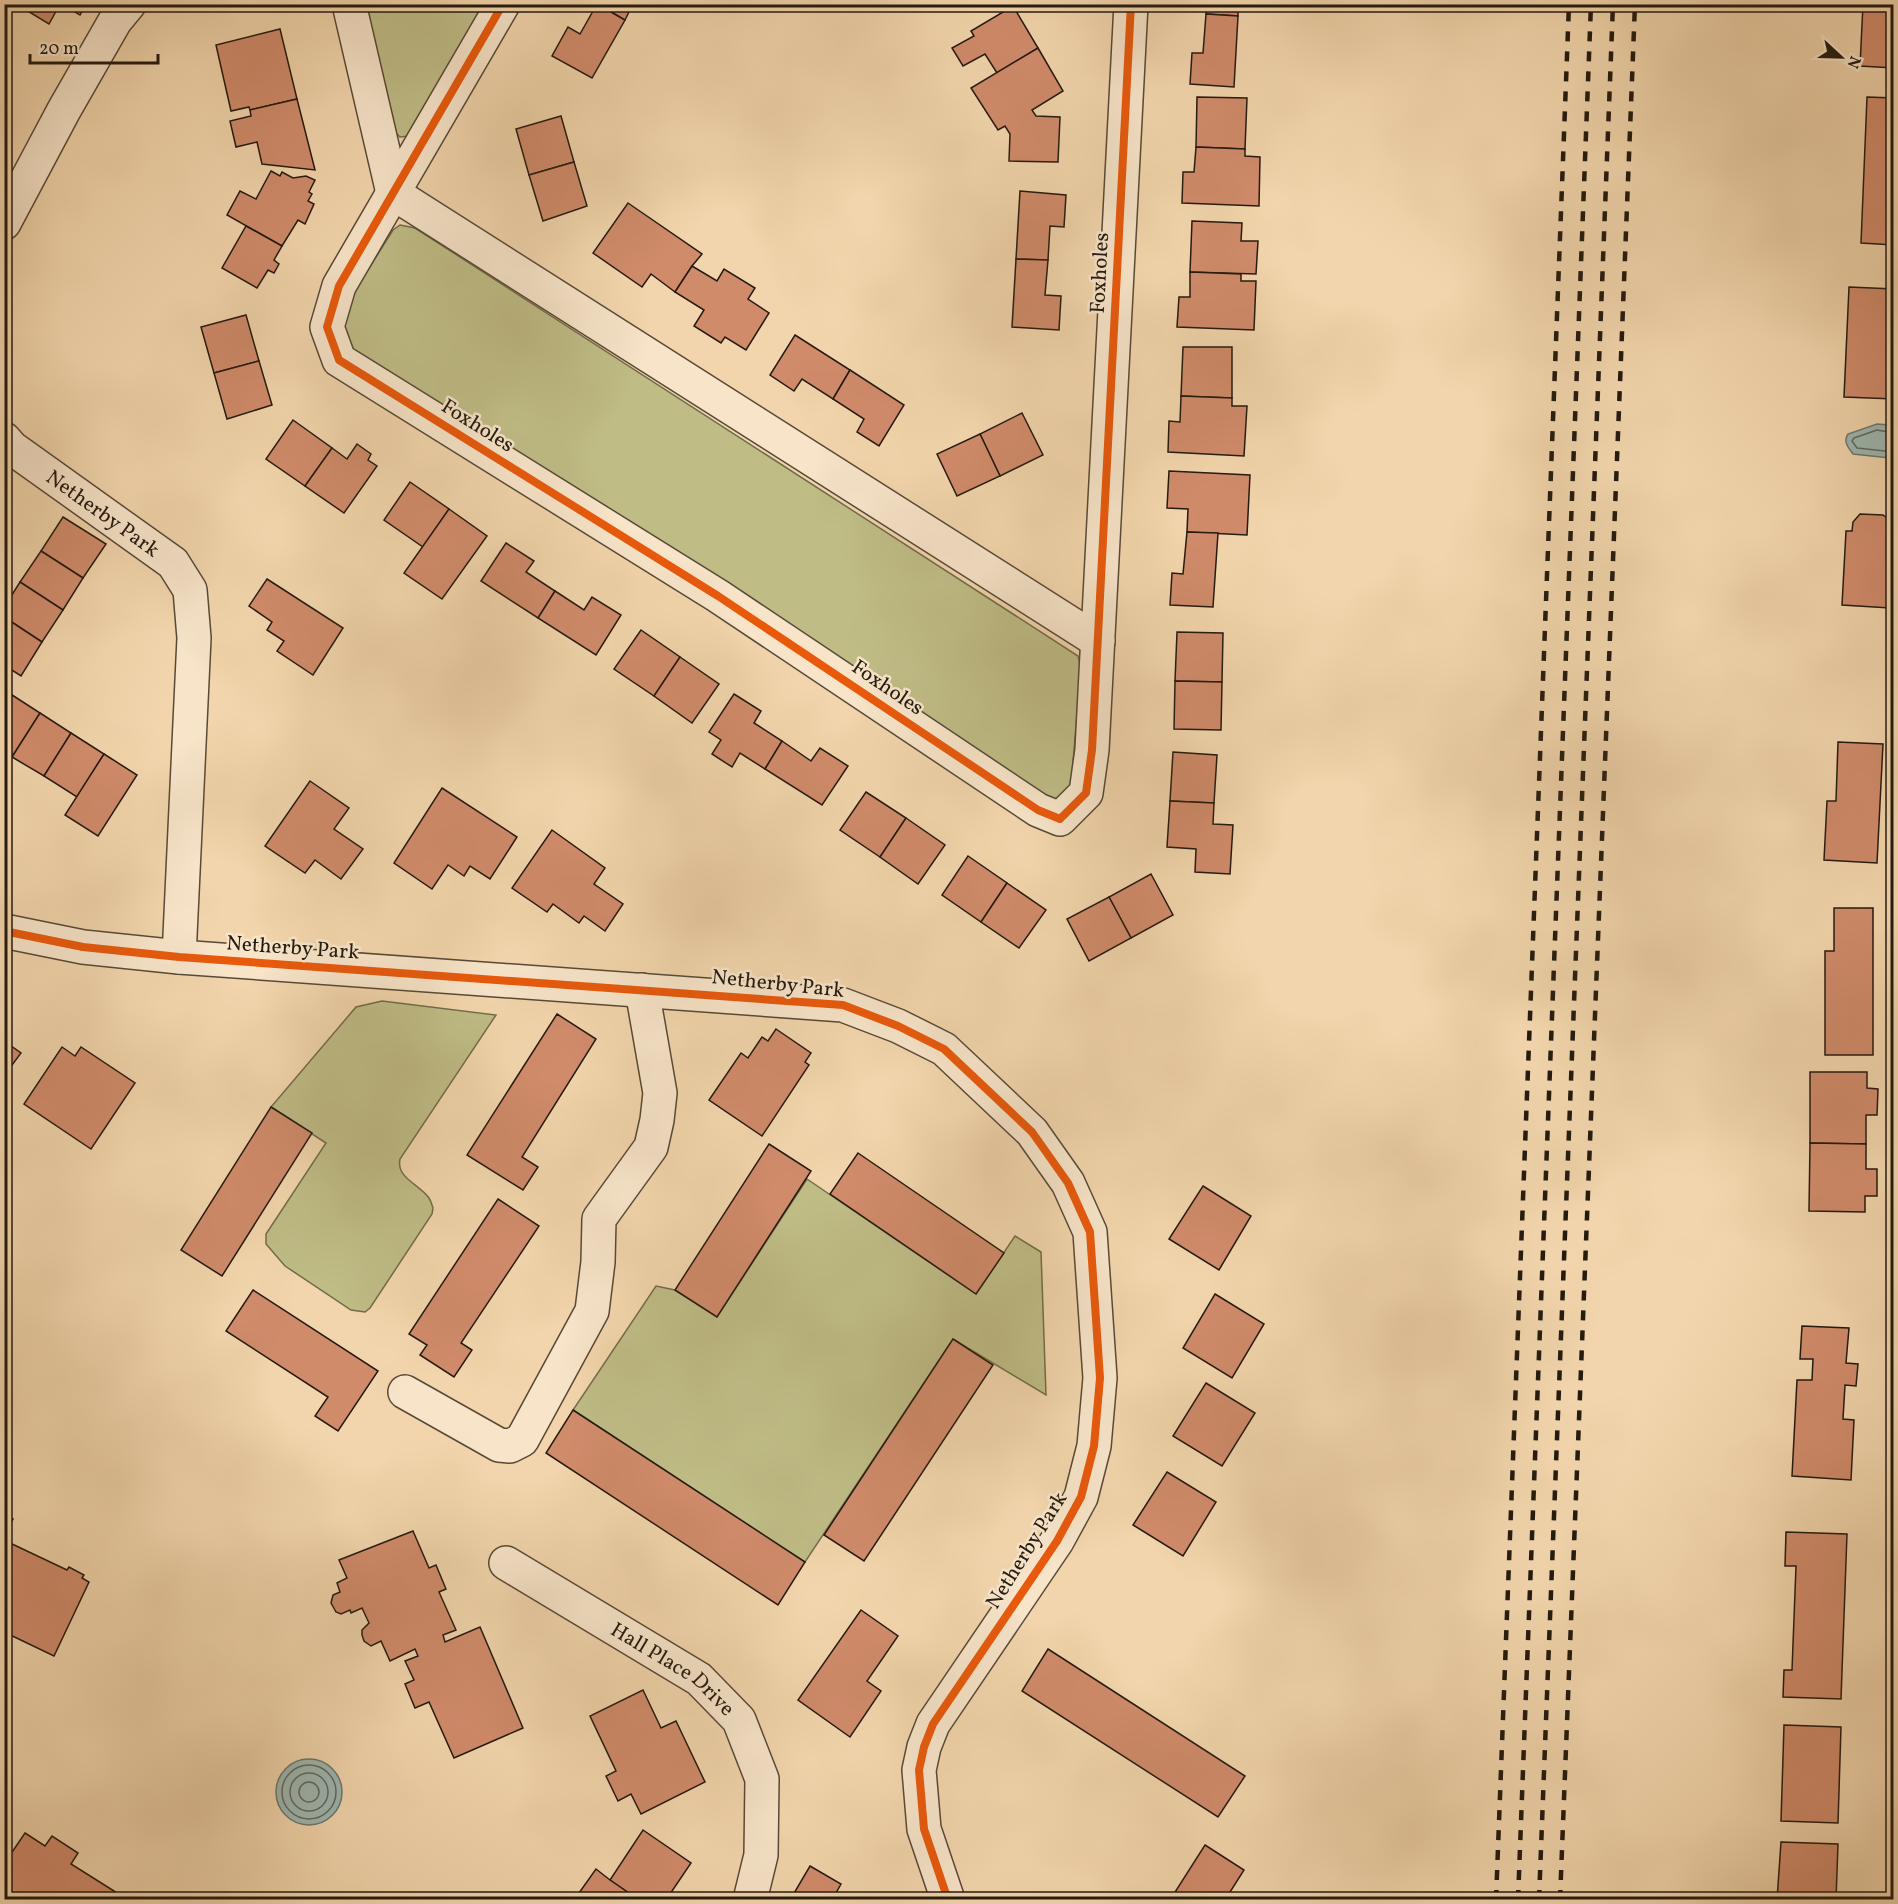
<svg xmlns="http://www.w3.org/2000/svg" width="1898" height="1904" viewBox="0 0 1898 1904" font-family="Vollkorn,serif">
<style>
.green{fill:#bfbc86;stroke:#726b4a;stroke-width:1.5}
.water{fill:#9db7b1;stroke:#6d7870;stroke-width:1.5}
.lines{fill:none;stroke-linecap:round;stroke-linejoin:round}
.shore{stroke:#606860;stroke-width:1.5}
.building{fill:#d08b6b;stroke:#241a0f;stroke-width:1.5}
.minor-casing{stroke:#584936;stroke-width:36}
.minor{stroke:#f7e4c9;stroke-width:33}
.rail{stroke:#241a0f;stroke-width:4.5;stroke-dasharray:10 10;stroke-linecap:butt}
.cycleway-casing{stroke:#f7e4c9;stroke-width:11}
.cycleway{stroke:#e8590c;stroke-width:8}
.labels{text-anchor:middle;stroke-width:5;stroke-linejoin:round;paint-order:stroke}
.street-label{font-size:21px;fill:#241a0f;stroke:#f7e4c9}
</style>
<rect width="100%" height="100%" fill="#f2d5ac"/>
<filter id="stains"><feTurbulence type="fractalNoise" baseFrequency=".00333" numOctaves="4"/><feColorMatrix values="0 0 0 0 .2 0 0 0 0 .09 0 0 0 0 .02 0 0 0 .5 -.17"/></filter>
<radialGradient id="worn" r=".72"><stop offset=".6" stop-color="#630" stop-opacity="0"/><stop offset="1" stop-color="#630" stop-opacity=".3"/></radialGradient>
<g class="green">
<polygon points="362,5 491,5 410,136 400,137 392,129"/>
<polygon points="400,225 415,228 1078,656 1081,668 1071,786 1061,797 1032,806 345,348 342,311 393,230"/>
<path d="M382 1001 496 1015 400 1159C396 1178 419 1184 429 1198 431 1201 432 1205 433 1208L432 1214 370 1308 365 1312 351 1310 285 1266 266 1244V1234L326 1143 271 1107 356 1007Z"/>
<polygon points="807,1179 976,1294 1015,1236 1041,1252 1046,1395 953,1339 805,1562 573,1410 656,1286 675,1290 717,1317"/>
</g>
<g class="water">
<path d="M1877 424 1889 425 1893 428V456L1890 458 1853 454C1848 447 1843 442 1848 434Z"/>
<circle cx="309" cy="1792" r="33"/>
</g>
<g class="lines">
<g class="shore">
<polyline points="1894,433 1877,430 1854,438 1852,441 1857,448 1894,452"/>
<circle cx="309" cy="1792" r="27"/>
<circle cx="309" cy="1792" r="19"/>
<circle cx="309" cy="1792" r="10"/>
</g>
</g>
<g class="building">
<polygon points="16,4 60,4 49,24"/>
<polygon points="61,4 86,4 80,15"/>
<polygon points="597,4 625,20 592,78 552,56 568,27 580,34"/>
<polygon points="598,4 633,4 625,20"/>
<polygon points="1207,4 1238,4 1238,16 1206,14"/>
<polygon points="1863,4 1894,4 1894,68 1860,66"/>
<polygon points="1013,6 1038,48 997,73 985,54 963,66 952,48 974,36 971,31"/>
<polygon points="1206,14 1238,16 1234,87 1190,84 1192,53 1203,53"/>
<polygon points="280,29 297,99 250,110 249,107 231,111 216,45"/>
<polygon points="1038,48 1063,91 1032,110 1036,116 1060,117 1058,162 1009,161 1010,134 1005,126 998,130 971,88"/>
<polygon points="1197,97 1247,98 1245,149 1196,147"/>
<polygon points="1867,97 1894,98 1894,245 1861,243"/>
<polygon points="297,99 315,170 262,164 257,142 236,147 230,121 251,116 250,110"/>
<polygon points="561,116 574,162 529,175 516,129"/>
<polygon points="1196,147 1245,149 1245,156 1260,157 1259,206 1182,203 1183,172 1194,172"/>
<polygon points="574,162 587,206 543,221 529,175"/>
<polygon points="271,171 280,176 282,172 293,178 306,176 315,180 309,192 312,194 308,201 314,204 305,224 298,220 282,246 227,215 240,191 256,199"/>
<polygon points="1020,191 1066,195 1064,227 1050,226 1048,260 1016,259"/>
<polygon points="628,203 702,254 692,266 675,292 651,274 642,287 593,253"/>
<polygon points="1192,221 1242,223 1241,241 1258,241 1256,274 1190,272"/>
<polygon points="246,226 282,246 274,260 279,264 274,273 268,270 257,288 222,268"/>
<polygon points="1016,259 1048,260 1045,295 1061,296 1059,330 1012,327"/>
<polygon points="692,266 717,281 724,269 755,288 748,299 769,313 746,350 725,337 721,343 694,326 704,310 675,292"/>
<polygon points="1190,272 1241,274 1241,281 1256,281 1254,330 1177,327 1179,297 1190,297"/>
<polygon points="1849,287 1894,289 1894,399 1844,397"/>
<polygon points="246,315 259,361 214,373 201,327"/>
<polygon points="795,335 850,370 833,399 802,379 794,391 770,375"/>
<polygon points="1183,347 1232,347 1232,398 1181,396"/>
<polygon points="259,361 272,405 227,419 214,373"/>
<polygon points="850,370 904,405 879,446 857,432 864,419 833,399"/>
<polygon points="1181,396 1232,398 1232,406 1247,406 1244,456 1168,452 1169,421 1180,422"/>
<polygon points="1022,413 1043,455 1000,476 980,434"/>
<polygon points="293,420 332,448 305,486 266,459"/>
<polygon points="980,434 1000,476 957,496 937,454"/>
<polygon points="357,444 371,454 368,460 377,466 344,513 305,486 332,448 347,459"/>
<polygon points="1169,471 1250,475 1247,535 1187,532 1188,509 1167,508"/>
<polygon points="410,482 449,509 423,547 384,520"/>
<polygon points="449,509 487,536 442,599 404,573"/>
<polygon points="1860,514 1883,515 1891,521 1890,536 1893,536 1890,608 1842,605 1846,531 1852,531 1853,522"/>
<polygon points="63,517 106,544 83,578 41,551"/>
<polygon points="1187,532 1218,533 1213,607 1170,605 1172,573 1183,574"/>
<polygon points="506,543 534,561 526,572 555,591 538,618 481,581"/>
<polygon points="41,551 83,578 63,610 20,582"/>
<polygon points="267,579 343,628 313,675 277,651 284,641 267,630 272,622 249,606"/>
<polygon points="20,582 63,610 42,642 4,617 4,594 10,598"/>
<polygon points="555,591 584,610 592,597 621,615 596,655 538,618"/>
<polygon points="4,617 42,642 21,676 4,665"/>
<polygon points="641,630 680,657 654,696 614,669"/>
<polygon points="1177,632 1223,633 1222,682 1175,681"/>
<polygon points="680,657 719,684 692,723 654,696"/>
<polygon points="1175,681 1222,682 1221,730 1174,729"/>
<polygon points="9,693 40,713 12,757 4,751 4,700"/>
<polygon points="734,694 761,711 754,723 782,741 765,769 740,753 732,767 712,754 721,740 709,732"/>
<polygon points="40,713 71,733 44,776 12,757"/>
<polygon points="71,733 104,754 77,797 44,776"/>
<polygon points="782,741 811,761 820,748 848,766 822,805 765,769"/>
<polygon points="1838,742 1883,744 1877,863 1824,860 1827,801 1836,801"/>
<polygon points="1173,752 1217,755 1214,803 1170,801"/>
<polygon points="104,754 137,775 98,836 65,815"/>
<polygon points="310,781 349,808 334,829 363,849 341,879 315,860 305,873 265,846"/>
<polygon points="442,788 517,837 490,879 470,866 464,876 448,865 432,889 394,863"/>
<polygon points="866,792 906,818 880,857 840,830"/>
<polygon points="1170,801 1214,803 1213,824 1233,825 1230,874 1195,872 1196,849 1167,847"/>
<polygon points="906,818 945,845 918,884 880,857"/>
<polygon points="552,830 605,868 594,884 623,904 605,931 584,916 579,923 553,904 547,912 512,888"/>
<polygon points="968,856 1007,883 981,922 942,895"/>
<polygon points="1151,874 1173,915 1131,938 1109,897"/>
<polygon points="1007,883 1046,910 1019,948 981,922"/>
<polygon points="1109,897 1131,938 1089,961 1067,919"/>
<polygon points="1834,908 1873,908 1873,1055 1825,1055 1825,951 1834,951"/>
<polygon points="557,1014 596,1039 522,1157 538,1167 523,1190 467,1155"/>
<polygon points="776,1029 811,1053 805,1062 809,1065 762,1136 709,1100 741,1053 748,1058 762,1037 768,1041"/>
<polygon points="4,1041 21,1053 4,1076"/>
<polygon points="62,1047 75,1056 81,1047 135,1083 91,1149 24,1104"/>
<polygon points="1810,1072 1867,1072 1867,1088 1878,1089 1877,1115 1866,1115 1866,1144 1810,1143"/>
<polygon points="271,1107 312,1133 222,1276 181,1250"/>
<polygon points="1810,1143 1866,1144 1866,1169 1877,1169 1877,1196 1865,1196 1865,1212 1809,1211"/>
<polygon points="769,1144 811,1171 717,1317 675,1290"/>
<polygon points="858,1153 1004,1253 976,1294 830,1194"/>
<polygon points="1203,1186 1251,1216 1219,1270 1169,1239"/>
<polygon points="498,1199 539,1226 461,1343 472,1350 454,1377 420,1355 427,1345 409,1334"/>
<polygon points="253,1290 378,1371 338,1431 315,1416 328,1397 226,1331"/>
<polygon points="1215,1294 1264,1324 1232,1378 1183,1348"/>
<polygon points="1802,1326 1849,1328 1846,1363 1858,1364 1856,1386 1845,1385 1843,1419 1854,1420 1851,1480 1792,1476 1797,1380 1812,1380 1813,1359 1800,1359"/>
<polygon points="953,1339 993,1365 864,1561 824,1535"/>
<polygon points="1206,1383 1255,1413 1222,1466 1173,1436"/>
<polygon points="573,1410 805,1562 778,1605 546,1453"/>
<polygon points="1167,1472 1216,1502 1183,1556 1133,1525"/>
<polygon points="4,1514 13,1519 4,1536"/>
<polygon points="413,1531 429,1568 436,1565 446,1589 439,1592 456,1630 443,1635 445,1642 480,1627 523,1728 454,1758 429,1702 415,1708 405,1684 414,1680 405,1661 418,1656 415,1649 390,1661 381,1641 371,1646 364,1641 362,1635 362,1630 369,1623 362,1608 351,1613 350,1610 341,1614 336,1612 331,1603 333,1595 340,1592 337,1583 347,1578 339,1560"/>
<polygon points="1786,1532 1847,1534 1841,1699 1783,1697 1784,1670 1792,1670 1796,1566 1785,1566"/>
<polygon points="10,1543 67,1570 69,1567 84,1575 82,1578 89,1582 54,1656 4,1632 4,1555"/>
<polygon points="861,1610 898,1636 867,1681 881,1691 850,1737 798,1700"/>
<polygon points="1048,1649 1245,1776 1218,1817 1022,1691"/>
<polygon points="643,1690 661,1728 676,1721 705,1782 641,1814 631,1794 618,1801 606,1776 616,1771 590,1716"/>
<polygon points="1784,1725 1841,1727 1838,1823 1781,1821"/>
<polygon points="643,1830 691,1863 666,1900 639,1900 610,1880"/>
<polygon points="25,1833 45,1846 52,1836 78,1853 71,1864 122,1896 119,1900 4,1900 4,1864"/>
<polygon points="1781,1842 1838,1844 1836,1900 1777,1900"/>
<polygon points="1205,1845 1244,1870 1225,1900 1170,1900"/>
<polygon points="810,1866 841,1884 836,1893 847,1900 790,1900"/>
<polygon points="596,1869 610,1880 639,1900 574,1900"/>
</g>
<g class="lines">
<defs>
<g id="minor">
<polyline points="349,4 393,193 1098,641"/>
<polyline points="503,4 339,286 327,327 339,360 718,596 1038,810 1060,819 1086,793 1092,750 1131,4"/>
<polyline points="4,223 64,110 115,21 129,4"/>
<path id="s1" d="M4 439 12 448 173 563 190 590 194 638 179 957"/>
<polyline points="4,931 83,947 179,957 843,1005 898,1026 944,1049 1032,1132 1068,1183 1090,1232 1100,1378 1094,1446 1081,1497 1057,1541 933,1724 924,1747 919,1770 924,1829 948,1900"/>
<polyline points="405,1392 499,1445 510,1446 522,1440 592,1311 598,1262 599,1219 651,1147 657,1120 660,1093 642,990"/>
<path id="s2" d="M506 1563 699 1679 739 1720 762 1779 761 1855 750 1900"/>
</g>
</defs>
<use href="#minor" class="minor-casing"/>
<use href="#minor" class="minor"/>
<g class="rail">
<polyline points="1496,1900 1569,4"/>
<polyline points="1518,1900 1591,4"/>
<polyline points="1539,1900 1613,4"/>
<polyline points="1560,1900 1635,4"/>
</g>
<defs>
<g id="cycleway">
<polyline points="503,4 339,286 327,327 339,360 718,596 1038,810 1060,819 1086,793 1092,750 1131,4"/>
<polyline points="4,931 83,947 179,957 843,1005 898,1026 944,1049 1032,1132 1068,1183 1090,1232 1100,1378 1094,1446 1081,1497 1057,1541 933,1724 924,1747 919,1770 924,1829 948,1900"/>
</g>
</defs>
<use href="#cycleway" class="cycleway-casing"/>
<use href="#cycleway" class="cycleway"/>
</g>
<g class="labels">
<g class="street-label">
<text transform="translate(1099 273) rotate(-87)" y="7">Foxholes</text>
<text transform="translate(478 425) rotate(32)" y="7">Foxholes</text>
<text dy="7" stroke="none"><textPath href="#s1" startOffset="124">Netherby Park</textPath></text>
<text transform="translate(888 687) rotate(34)" y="7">Foxholes</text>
<text transform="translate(293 947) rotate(4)" y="7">Netherby Park</text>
<text transform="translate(778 983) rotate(6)" y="7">Netherby Park</text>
<text transform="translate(1026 1550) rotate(-58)" y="7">Netherby Park</text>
<text dy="7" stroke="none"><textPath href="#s2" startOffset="198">Hall Place Drive</textPath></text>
</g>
</g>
<rect width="1898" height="1904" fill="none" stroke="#f2d5ac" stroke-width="24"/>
<rect x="6" y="6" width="1886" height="1892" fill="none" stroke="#241a0f" stroke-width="3"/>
<rect x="12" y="12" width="1874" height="1880" fill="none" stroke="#241a0f" stroke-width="1.5"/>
<g transform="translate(1841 57) rotate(112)" stroke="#f7e4c9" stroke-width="4.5" paint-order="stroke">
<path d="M0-4.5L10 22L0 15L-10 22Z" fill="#241a0f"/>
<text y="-9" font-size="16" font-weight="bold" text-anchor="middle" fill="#241a0f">N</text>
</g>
<path d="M30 54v9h128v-9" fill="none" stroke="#241a0f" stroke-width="3"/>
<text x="39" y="54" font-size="18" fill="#241a0f" stroke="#f7e4c9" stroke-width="4.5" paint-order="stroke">20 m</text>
<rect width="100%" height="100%" filter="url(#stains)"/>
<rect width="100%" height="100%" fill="url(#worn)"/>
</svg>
